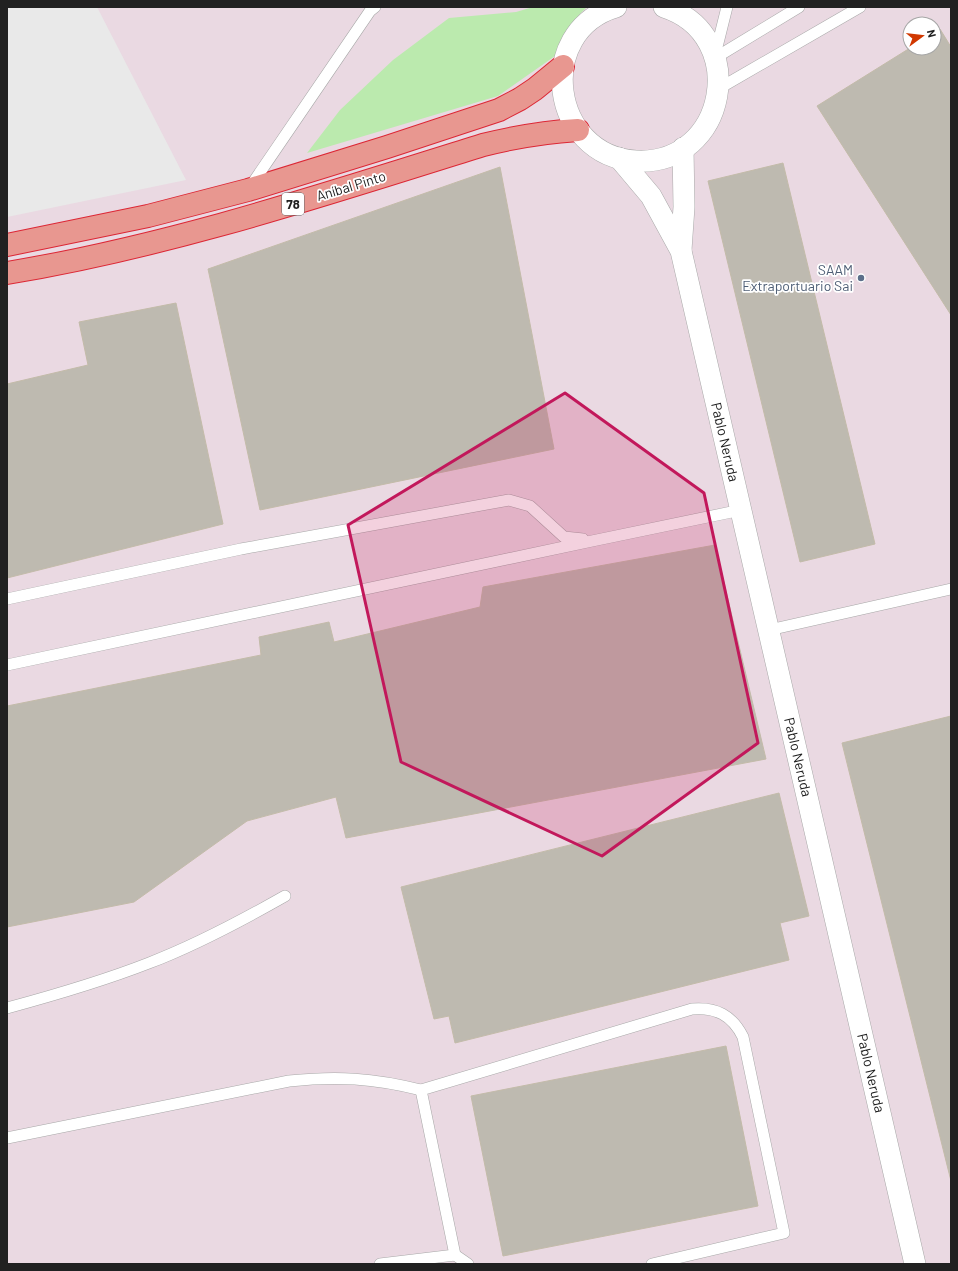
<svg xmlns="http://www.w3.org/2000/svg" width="958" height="1271" viewBox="0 0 958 1271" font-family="Barlow,sans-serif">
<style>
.industrial{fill:#ead9e2;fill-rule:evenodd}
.grass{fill:#bbeaae}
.parking{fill:#e9e9e9}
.building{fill:#bebab0;stroke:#c3bba9}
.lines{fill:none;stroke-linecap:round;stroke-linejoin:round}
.lane-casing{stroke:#a8a8a8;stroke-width:12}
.street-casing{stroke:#a8a8a8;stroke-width:22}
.highway-casing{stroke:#dc2735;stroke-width:24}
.lane{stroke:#fff;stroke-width:11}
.street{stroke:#fff;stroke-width:21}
.highway{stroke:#e89790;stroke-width:22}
.marked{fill:#c2185b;fill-opacity:0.2;stroke:#c2185b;stroke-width:3;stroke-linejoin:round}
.service-dot{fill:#5c6f8a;stroke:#fff;stroke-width:1.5}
.labels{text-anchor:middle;stroke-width:3.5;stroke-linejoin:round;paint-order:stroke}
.shield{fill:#fff;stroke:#646464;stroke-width:1}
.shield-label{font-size:13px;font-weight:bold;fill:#212121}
.street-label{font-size:14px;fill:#212121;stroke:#fff}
.service-label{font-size:14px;fill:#4e5e75;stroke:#fff;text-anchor:end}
</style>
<rect width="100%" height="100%" fill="#f1f0e7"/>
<path class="industrial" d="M7 7H951V1264H7ZM910 24H934V48H910Z"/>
<polygon class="grass" points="533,7 587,7 579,15 555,56 498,96 307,153 340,110 393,60 449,18 516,12"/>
<polygon class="parking" points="7,7 97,7 186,180 7,217"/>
<g class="building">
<polygon points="940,29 951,47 951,315 817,106 910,48 934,48 934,33"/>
<polygon points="783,163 875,544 800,562 708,181"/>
<polygon points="500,167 554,449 260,510 208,269"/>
<polygon points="176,303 223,524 7,578 7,384 88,365 79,322"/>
<polygon points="715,545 766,759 346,838 336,797 247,821 134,902 7,927 7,706 261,655 259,637 329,622 334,642 480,607 483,587"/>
<polygon points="951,716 951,1181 842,743"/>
<polygon points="779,793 809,916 780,923 789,960 455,1043 449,1016 434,1019 401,887"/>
<polygon points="726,1046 758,1206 503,1256 471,1096"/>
</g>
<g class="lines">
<defs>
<g id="lane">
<polyline points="715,55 727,7"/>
<polyline points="715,58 799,7"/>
<polyline points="718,89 860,7"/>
<polyline points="250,187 370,11 375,7"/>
<polyline points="7,599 241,549 509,500 530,506 564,537 583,539"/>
<polyline points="769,630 951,589"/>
<polyline points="7,665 592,541 741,510"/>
<path d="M7 1008C55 995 103 981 149 963 196 945 241 921 285 896"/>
<path d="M7 1138 289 1081C337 1076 373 1078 421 1090"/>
<polyline points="380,1264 455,1255"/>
<path d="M468 1264 455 1255 421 1090 692 1009C716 1007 732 1015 743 1037L784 1233 652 1264"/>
</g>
<g id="street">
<path d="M616 7C534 31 550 156 636 161 727 166 751 35 664 7"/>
<polyline points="619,158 651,196 681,251 915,1264"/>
<polyline points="681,250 684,207 683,148"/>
</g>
<g id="highway">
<polyline points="7,245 148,216 248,190 387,147 499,110 520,99 535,89 563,66"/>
<path d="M7 273C170 246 326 194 483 145 515 137 545 132 578 130"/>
</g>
</defs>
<use href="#lane" class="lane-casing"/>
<use href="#street" class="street-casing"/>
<use href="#highway" class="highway-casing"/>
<use href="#lane" class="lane"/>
<use href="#street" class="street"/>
<use href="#highway" class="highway"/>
</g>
<path class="marked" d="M565 393 704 493 758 743 602 856 401 762 348 525Z"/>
<circle class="service-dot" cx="861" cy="278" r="4"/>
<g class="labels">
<rect class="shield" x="282" y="193" width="22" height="22" rx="3"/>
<g class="shield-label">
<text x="293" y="209">78</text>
</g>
<g class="street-label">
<text transform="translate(351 186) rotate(-17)" y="5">Aníbal Pinto</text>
<text transform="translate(725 442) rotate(77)" y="5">Pablo Neruda</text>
<text transform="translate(798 757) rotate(77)" y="5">Pablo Neruda</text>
<text transform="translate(871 1073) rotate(77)" y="5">Pablo Neruda</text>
</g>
<g class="service-label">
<text x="853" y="275">SAAM<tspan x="853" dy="16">Extraportuario Sai</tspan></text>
</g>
</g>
<rect width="958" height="1271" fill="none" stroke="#212121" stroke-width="16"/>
<g transform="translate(922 36) rotate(75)"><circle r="19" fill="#ffffff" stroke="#a6a6a6"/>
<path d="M0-3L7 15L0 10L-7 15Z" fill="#d13800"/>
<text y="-6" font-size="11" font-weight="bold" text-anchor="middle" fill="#212121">N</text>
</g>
</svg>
